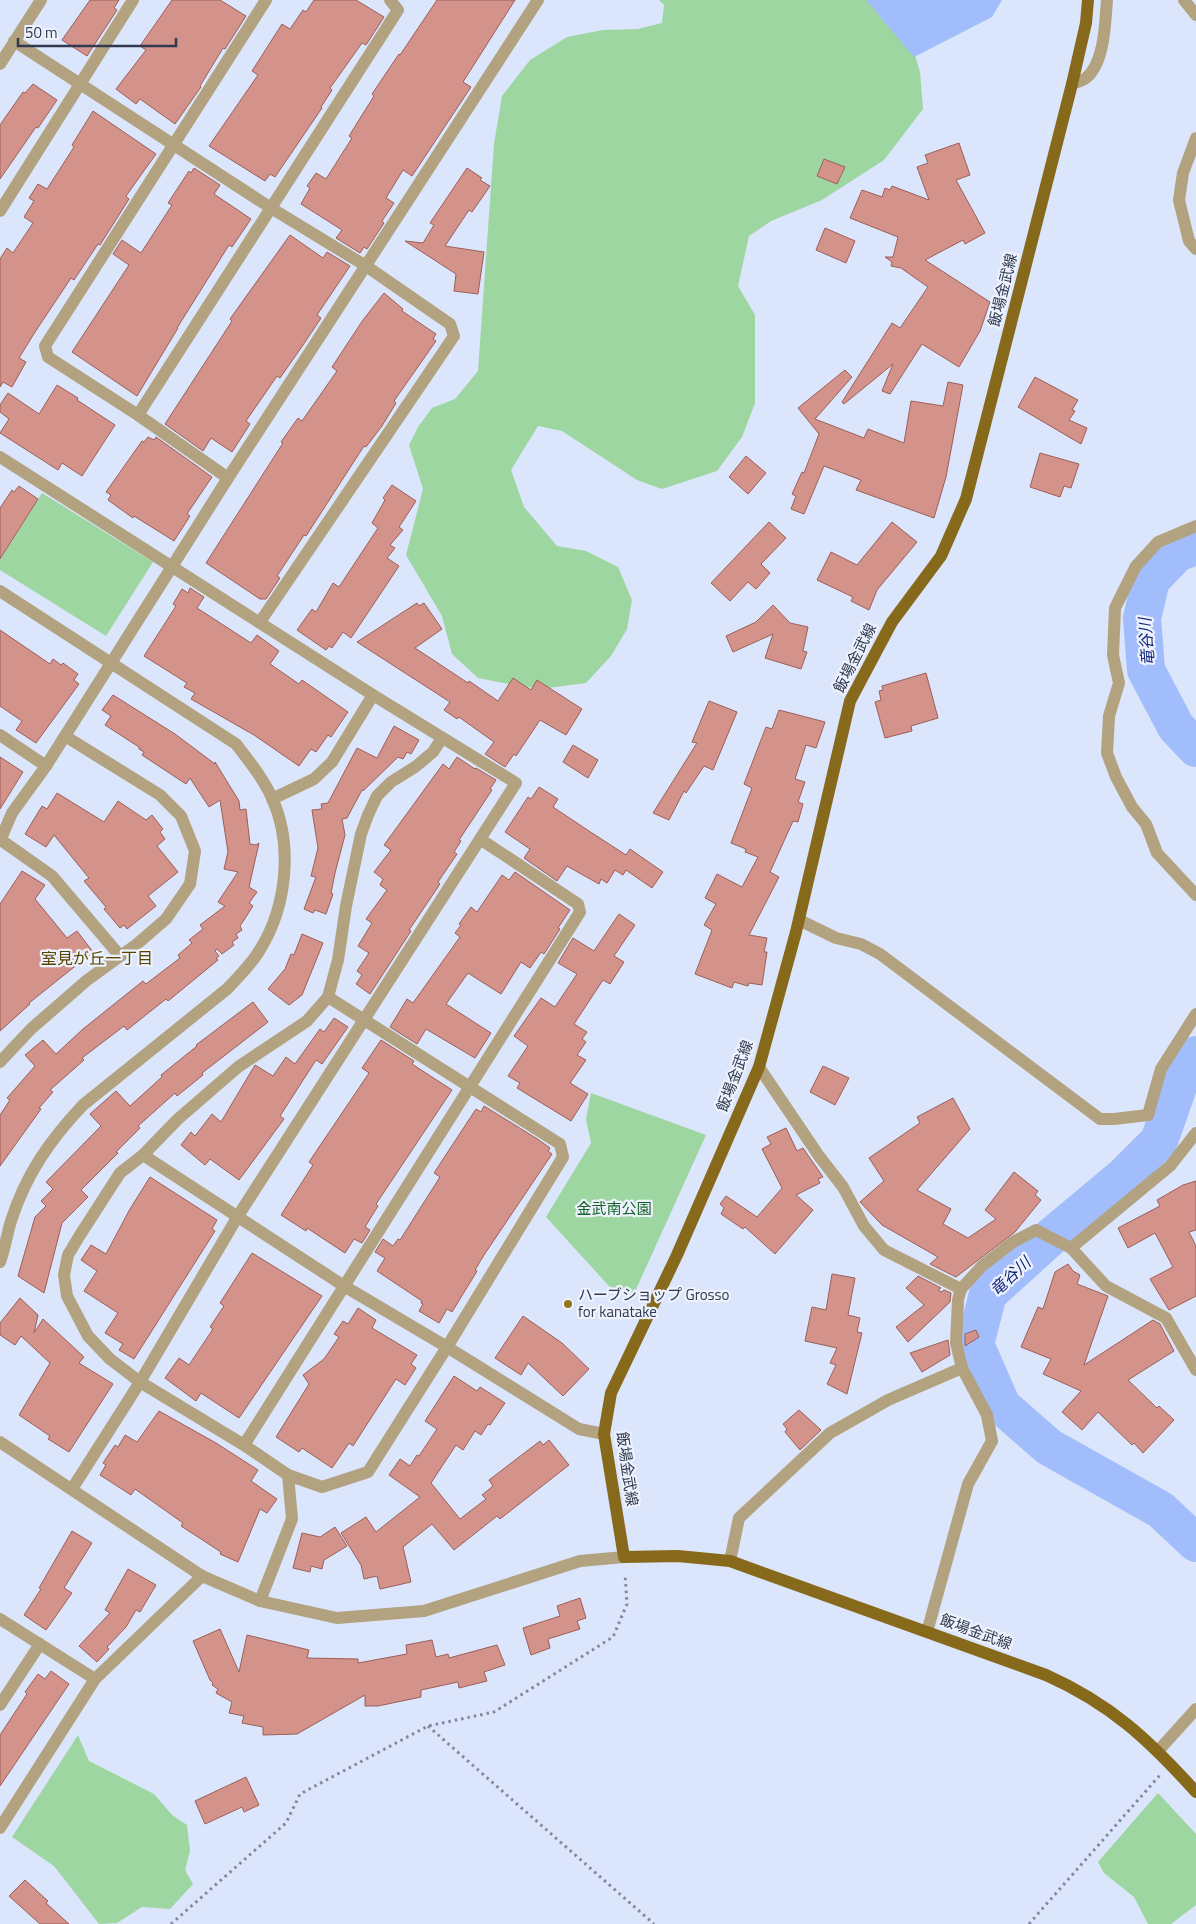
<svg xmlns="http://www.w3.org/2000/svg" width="1196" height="1924" viewBox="0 0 1196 1924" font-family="'Titillium Web','Noto Sans JP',sans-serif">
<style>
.green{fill:#9ed6a1}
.water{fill:#a2bdfb}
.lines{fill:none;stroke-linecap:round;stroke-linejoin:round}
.river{stroke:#a2bdfb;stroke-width:38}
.building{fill:#d3928a;stroke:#9c5f59}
.path{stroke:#7f889e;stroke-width:3;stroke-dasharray:2.5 4;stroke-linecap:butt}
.minor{stroke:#b2a27f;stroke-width:12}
.major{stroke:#87691c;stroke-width:12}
.poi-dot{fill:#97761f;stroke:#edf2fd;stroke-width:2}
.labels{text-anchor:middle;stroke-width:4.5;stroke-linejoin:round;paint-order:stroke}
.street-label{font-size:15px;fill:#30394f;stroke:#edf2fd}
.park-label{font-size:15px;fill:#135f23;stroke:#edf2fd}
.poi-label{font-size:15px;fill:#30394f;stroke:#edf2fd;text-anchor:start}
.water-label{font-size:16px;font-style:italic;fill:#12287d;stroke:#edf2fd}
.neighbourhood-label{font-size:16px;fill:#584200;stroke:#edf2fd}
</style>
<rect width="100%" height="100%" fill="#dbe5fb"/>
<g class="green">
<polygon points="659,0 893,0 907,28 920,72 923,109 884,160 822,200 771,221 749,236 738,286 755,315 755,403 742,437 717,471 662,489 637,480 562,431 538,426 511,470 524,507 557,546 586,551 618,567 632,600 627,629 611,656 586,683 548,688 524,687 478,678 452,654 442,616 406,555 423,489 409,445 418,427 432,408 455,399 478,371 494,144 502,96 530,60 567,37 603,30 638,29 662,23 664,5"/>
<polygon points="42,493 153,562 106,636 0,570 0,560"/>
<polygon points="591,1093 706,1135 633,1296 609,1286 546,1217 591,1143 586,1119"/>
<polygon points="78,1735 89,1761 154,1794 172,1815 187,1825 190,1851 185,1870 193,1884 170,1909 142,1907 117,1923 99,1924 54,1866 12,1837"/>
<polygon points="1158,1793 1196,1834 1196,1905 1171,1924 1148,1924 1134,1897 1104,1873 1098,1862"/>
</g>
<polygon class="water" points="866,0 1002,0 992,17 914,57"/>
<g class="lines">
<g class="river">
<polyline points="1196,546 1177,553 1151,580 1142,618 1146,670 1176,727 1196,748"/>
<polyline points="1196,1055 1181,1078 1159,1141 1125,1175 1052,1236 988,1294 975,1344 1002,1406 1049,1447 1161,1510 1196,1543"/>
</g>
</g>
<g class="building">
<polygon points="90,0 119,0 114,8 117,10 87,56 62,40"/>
<polygon points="172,0 220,0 246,16 225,49 223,48 200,86 201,87 175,124 140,99 136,104 116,89 146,50 140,46"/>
<polygon points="314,0 356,0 384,17 366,45 362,43 330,88 332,90 321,107 322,108 275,177 270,174 265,181 209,146 258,75 252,71 282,24 290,29 303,10 306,12"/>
<polygon points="437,0 515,0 463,82 471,87 412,176 403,170 386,198 394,203 382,221 384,223 367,249 364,247 360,253 336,238 342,230 301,204 310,188 307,186 316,173 326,179 352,138 349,136 374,96 372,94 399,54 400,55"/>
<polygon points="33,84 57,100 38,128 36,127 0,179 0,125 23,92 25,93"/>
<polygon points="93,111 156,154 126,196 129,199 100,245 98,244 74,280 71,278 35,332 19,358 26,362 12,387 3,382 0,387 0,259 7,248 13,253 33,223 24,217 34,201 29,198 38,184 47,189 74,147 72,145"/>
<polygon points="959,143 970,175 956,180 985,233 965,244 963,240 925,260 990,302 980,331 959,367 922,344 890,394 882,391 893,364 844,404 842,402 892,323 900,328 928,287 901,268 891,266 892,262 885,257 893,257 898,237 850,218 862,190 882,197 885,188 890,190 892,186 929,200 917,167 928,163 925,155"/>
<polygon points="824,159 845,167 837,184 817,176"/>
<polygon points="194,168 220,185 214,194 251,219 232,247 229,245 177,328 178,328 137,396 72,352 129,265 113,254 122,240 141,253 172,205 168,203 189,171 191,173"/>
<polygon points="467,168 482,178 480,180 490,186 472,212 469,210 445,246 484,252 478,294 454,291 456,274 405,241 423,243 434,225 430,223"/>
<polygon points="825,228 855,241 846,263 816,250"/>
<polygon points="290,235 323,258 327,252 350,266 317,315 321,318 303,345 280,378 277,376 246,421 250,424 232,452 211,438 203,451 165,424 232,321 230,319"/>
<polygon points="384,293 403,309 402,311 436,334 433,339 436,341 394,401 396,403 382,426 366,447 364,446 306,536 304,535 277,576 280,578 266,599 260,599 206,563 283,443 281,442 298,418 302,421 337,371 332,367 363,320"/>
<polygon points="845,370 852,377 815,419 864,438 868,429 904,443 911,401 943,406 948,382 963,385 946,477 934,518 856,490 861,480 824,466 804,514 791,509 796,496 792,494 802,472 804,473 819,434 798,408"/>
<polygon points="1035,377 1078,400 1072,410 1075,411 1069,420 1087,428 1081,444 1018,407"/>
<polygon points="57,385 78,398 77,400 115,425 82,476 62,463 58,470 0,433 9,419 0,412 0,405 8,393 39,414"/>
<polygon points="148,437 154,440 156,437 212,477 187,514 190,516 174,541 134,516 133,518 108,500 111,495 106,492 142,441 144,442"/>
<polygon points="1040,453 1079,464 1071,488 1064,486 1060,497 1030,487"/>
<polygon points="746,456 766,473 748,494 729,477"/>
<polygon points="392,485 416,501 399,527 403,530 390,545 395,548 387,558 399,566 351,638 343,632 332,648 329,646 326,650 297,630 312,609 316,612 333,583 339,587 378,528 372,523 385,500 383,498"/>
<polygon points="19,486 38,499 0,559 0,508 12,490 14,492"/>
<polygon points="769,522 786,538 761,564 770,573 756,589 748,582 730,601 711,583"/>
<polygon points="892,522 917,542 877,590 869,610 851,601 853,597 817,580 831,552 857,565"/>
<polygon points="190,588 204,597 197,608 251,643 257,635 279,651 270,664 299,684 302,680 348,712 331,737 328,735 316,752 311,749 299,766 254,735 191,699 195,693 184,687 187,683 144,656 176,606 173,604 182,589 188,593"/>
<polygon points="417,603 419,606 424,603 442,629 415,648 468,683 469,681 498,701 513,678 531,690 537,680 582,709 566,735 540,720 516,756 514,754 505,767 485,754 494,742 459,717 457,719 444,710 450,702 357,642"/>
<polygon points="773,605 790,623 808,627 803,651 807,652 801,669 765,658 773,634 733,652 726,636 756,622"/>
<polygon points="0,630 50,664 53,659 61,665 63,663 78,674 74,680 79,684 36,743 16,730 22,721 0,706"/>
<polygon points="926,673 938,718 911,726 912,731 885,738 875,702 881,700 879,691 883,690 882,686"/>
<polygon points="113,695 175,734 215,764 215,762 239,801 240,810 246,809 250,844 256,845 259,843 249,887 257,892 249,903 253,906 240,926 242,930 236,934 238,938 232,942 234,945 222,954 217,949 215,951 219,956 216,958 218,960 168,1001 166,999 127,1030 124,1026 82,1058 84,1060 50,1090 53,1092 39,1108 41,1109 0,1166 0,1115 10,1100 7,1098 35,1066 25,1055 43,1040 56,1054 83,1029 143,981 146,984 180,958 178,955 192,943 189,940 203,929 200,925 225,906 218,902 238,872 224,869 228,852 220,800 209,807 190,778 186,784 142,755 144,752 139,749 139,747 105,725 111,716 102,710"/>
<polygon points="709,701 737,712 713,770 704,766 686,793 684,791 669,820 653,813 697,743 692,742"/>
<polygon points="779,710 825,722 816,748 806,745 795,779 805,782 798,802 803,804 798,822 793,821 770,872 779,877 749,935 767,938 764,952 767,952 762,985 749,983 748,986 734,982 732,988 695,974 712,930 704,925 716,904 705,898 717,874 742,887 758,857 745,852 746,849 731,843 752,788 744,784 766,727 772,729"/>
<polygon points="394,726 419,740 411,754 407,752 403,759 398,757 363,791 362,790 347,818 342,819 345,835 335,873 331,893 333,894 326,914 315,910 313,913 304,909 316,877 311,876 318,848 312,810 322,809 321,804 328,803 357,748 377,758"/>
<polygon points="573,745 598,760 588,778 563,762"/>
<polygon points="0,757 23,772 0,809"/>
<polygon points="457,757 475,769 476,768 496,780 490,789 492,790 459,840 461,841 454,852 457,854 438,882 440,884 409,930 411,931 370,994 356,984 362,975 357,971 369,953 358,946 372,923 366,919 387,890 380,885 383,879 374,872 391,850 384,845 443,764 449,769"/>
<polygon points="539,787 558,799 553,807 589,831 626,855 630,849 663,872 652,888 626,870 623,875 615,870 607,883 601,879 599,884 567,866 557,881 524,858 530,849 505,832 528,797 531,799"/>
<polygon points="57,793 104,822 118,801 146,820 152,815 163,829 160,832 165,839 157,846 178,872 148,896 156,906 127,929 124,925 120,928 104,909 106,907 84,881 89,878 54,835 46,847 25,834 42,806 47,809"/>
<polygon points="22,871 45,885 35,899 67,938 77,931 93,952 29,1003 30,1004 0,1031 0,904"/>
<polygon points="515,872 570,910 558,928 560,929 544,954 541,952 530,968 521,962 501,994 468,973 446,1004 491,1033 475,1058 426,1029 417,1044 390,1027 407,999 413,1003 460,937 455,933 461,925 459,924 471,907 477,912 502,875 509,880"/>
<polygon points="619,914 635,925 614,956 624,962 610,984 603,980 574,1024 587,1032 582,1039 586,1042 577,1055 586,1060 570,1083 588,1094 571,1121 517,1088 520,1083 508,1076 528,1046 514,1036 541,998 555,1007 577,974 558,963 573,938 594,951"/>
<polygon points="302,934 323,943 302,995 289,1005 268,989 285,969 291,954 294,955"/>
<polygon points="253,1002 268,1022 202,1073 203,1075 177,1096 175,1093 138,1126 140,1128 116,1152 118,1153 81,1190 88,1197 62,1223 44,1293 18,1276 35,1217 46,1206 41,1201 53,1189 46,1182 101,1126 90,1114 116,1091 130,1106 162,1077 161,1075 197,1046 196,1045"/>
<polygon points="334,1018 348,1027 322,1064 316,1060 280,1116 284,1119 239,1180 210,1159 205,1165 181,1145 191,1132 195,1136 212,1114 221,1122 255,1065 273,1076 286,1057 295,1064 320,1029 324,1032"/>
<polygon points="381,1040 414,1061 412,1064 452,1090 376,1204 378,1206 365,1227 370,1230 362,1243 354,1239 345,1253 307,1228 306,1231 281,1215 313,1165 309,1162 369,1073 362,1068"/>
<polygon points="823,1066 849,1078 835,1105 810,1092"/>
<polygon points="953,1098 970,1129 917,1190 951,1209 943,1224 968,1238 996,1219 985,1210 1014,1172 1038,1191 1035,1195 1041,1200 1015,1232 956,1277 930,1264 938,1257 882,1225 860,1202 884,1181 869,1158 920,1123 917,1117"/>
<polygon points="484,1106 539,1140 550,1148 548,1151 552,1154 484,1255 475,1270 477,1271 452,1312 447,1309 439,1323 419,1311 423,1304 421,1303 422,1301 377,1271 385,1258 375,1252 383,1239 393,1246 398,1239 400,1240 440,1177 434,1173 476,1109 481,1112"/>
<polygon points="786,1128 797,1151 803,1148 823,1177 818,1179 820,1183 796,1195 813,1210 775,1254 745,1227 743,1229 721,1214 724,1208 720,1204 726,1196 757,1217 782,1188 762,1149 771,1144 767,1137"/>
<polygon points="150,1177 217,1220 212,1229 215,1231 134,1359 119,1350 123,1344 105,1333 118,1313 84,1291 97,1271 81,1260 91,1245 106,1254 130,1209"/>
<polygon points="1196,1181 1196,1230 1189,1232 1196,1246 1196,1296 1169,1310 1150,1279 1173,1267 1155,1233 1128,1248 1118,1228 1160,1206 1157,1200 1183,1185"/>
<polygon points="252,1253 322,1296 239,1418 201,1393 196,1401 165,1378 179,1358 189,1365 213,1329 210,1327 224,1306 220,1303"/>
<polygon points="1068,1264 1073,1271 1080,1275 1077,1284 1108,1296 1084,1365 1153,1320 1160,1324 1174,1351 1128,1380 1157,1408 1159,1406 1174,1420 1143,1453 1134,1443 1132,1445 1098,1412 1082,1430 1062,1412 1081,1391 1043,1374 1051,1359 1021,1347 1038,1307 1043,1309 1055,1272"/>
<polygon points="832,1274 855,1278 848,1315 860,1318 857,1332 862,1333 847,1394 827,1384 836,1365 830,1363 837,1348 805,1341 812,1307 826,1310"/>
<polygon points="918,1276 941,1288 938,1290 941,1292 944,1290 951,1293 950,1302 908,1342 896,1327 924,1305 906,1288"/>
<polygon points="20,1298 38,1315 34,1333 43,1319 84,1357 79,1363 113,1384 69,1452 48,1439 50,1436 19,1415 50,1363 21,1336 15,1345 0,1335 0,1323"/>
<polygon points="358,1308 376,1320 372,1328 417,1355 411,1364 416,1368 405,1385 396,1379 353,1446 349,1443 332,1468 302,1448 299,1452 276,1437 309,1384 303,1375 324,1359 339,1337 334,1334 343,1321 348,1324"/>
<polygon points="523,1316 562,1343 589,1369 563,1396 528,1363 521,1375 495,1358"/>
<polygon points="976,1330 979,1337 965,1346 965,1334"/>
<polygon points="948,1340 950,1355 922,1372 910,1353"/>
<polygon points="454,1376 477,1391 480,1387 505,1403 490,1425 488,1424 481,1435 475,1431 463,1450 456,1445 431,1483 460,1519 486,1499 482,1495 493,1486 489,1480 540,1441 543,1445 549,1440 569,1465 500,1519 497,1516 454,1550 432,1524 403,1547 411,1582 380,1589 377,1576 364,1579 361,1565 341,1533 366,1517 376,1532 420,1497 389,1475 400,1459 410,1466 417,1455 419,1456 437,1429 425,1421"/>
<polygon points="799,1410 821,1430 800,1450 785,1432 787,1429 783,1424"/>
<polygon points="159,1411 216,1443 258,1470 251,1481 277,1499 267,1513 260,1509 238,1562 220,1554 221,1552 181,1526 183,1523 135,1489 131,1495 100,1475 106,1465 103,1463 115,1445 118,1447 125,1435 137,1442"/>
<polygon points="335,1527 347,1546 324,1560 322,1569 311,1566 310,1572 293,1568 302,1533 320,1537"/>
<polygon points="72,1531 92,1543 64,1588 72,1593 46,1630 24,1615 41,1589 39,1588"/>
<polygon points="128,1569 156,1585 140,1612 136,1610 126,1627 107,1647 109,1649 97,1662 79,1646 110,1613 105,1610"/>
<polygon points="580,1598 586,1618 577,1621 580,1629 548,1639 550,1648 531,1655 523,1628 560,1616 557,1606"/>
<polygon points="220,1629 239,1672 247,1635 309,1650 307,1658 358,1659 358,1663 407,1654 406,1645 432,1640 436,1657 448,1654 449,1658 497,1645 505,1665 484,1672 487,1681 459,1688 458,1682 421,1690 421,1697 378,1706 365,1706 365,1695 297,1734 263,1735 263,1727 242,1723 244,1716 229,1713 232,1702 216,1693 218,1689 212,1685 213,1683 210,1680 193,1641"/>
<polygon points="51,1671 69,1684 0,1786 0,1735 27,1694 25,1692 38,1674 45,1679"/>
<polygon points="246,1777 259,1805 244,1812 242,1807 205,1824 195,1801"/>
<polygon points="25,1880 48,1901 46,1903 69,1924 40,1924 9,1896"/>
</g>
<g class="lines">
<g class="path">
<polyline points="428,1726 654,1924"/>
<polyline points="171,1924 286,1823 300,1794 428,1726 494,1712 613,1637 627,1604 625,1574"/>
<polyline points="1029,1924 1160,1775"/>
</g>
<g class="minor">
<polyline points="1184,0 1196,15"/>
<polyline points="14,41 271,208 366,266 450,324 454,336 260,622"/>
<polyline points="0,64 41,0"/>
<path d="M1072 84C1076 82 1082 81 1086 78 1105 62 1105 23 1107 0"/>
<polyline points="1196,138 1183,173 1179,200 1189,241 1196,249"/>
<polyline points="0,211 133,0"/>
<polyline points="138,415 398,10 390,0"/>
<polyline points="0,457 373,695 516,783 238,1216 140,1382 72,1489"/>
<polyline points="228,478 138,415 48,357 45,346 266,0"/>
<polyline points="1196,526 1158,542 1136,566 1115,608 1113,655 1119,683 1109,716 1107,753 1116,777 1132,807 1146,824 1157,853 1196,895"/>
<path d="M0 591 236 744C249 761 263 778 272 798 293 844 287 905 261 948 252 964 239 976 227 989L83 1105C50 1140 26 1174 11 1221 7 1234 5 1248 0 1262"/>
<polyline points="0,735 46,766"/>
<polyline points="272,799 314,779 332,762 373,695"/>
<polyline points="1,840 52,876 120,956"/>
<polyline points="0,841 12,813 46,766 228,478 538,0"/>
<polyline points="799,920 836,938 861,944 880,954 1100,1119 1114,1119 1148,1115 1161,1069 1196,1014"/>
<polyline points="328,997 560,1144 563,1157 447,1347 368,1472 322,1487 288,1475 244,1445 140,1382 110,1359 88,1336 67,1296 64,1275 68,1255 80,1235 120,1173 143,1155 178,1119 238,1067 307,1021 328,997 338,960 346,906 361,834 368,815 377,796 391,782 415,767 433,752 442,738"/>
<polyline points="0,1062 31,1029 86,981 137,944 166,919 190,884 195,851 181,816 160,795 65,736"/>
<polyline points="759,1067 819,1156 843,1187 864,1226 884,1250 961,1289"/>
<polyline points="143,1155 344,1286 447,1347 579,1429 604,1434"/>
<polyline points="1071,1248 1170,1166 1196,1133"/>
<polyline points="0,1442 202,1576 260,1601 337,1618 424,1611 580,1561 624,1557"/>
<polyline points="244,1445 580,912 578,904 480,839"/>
<polyline points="730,1561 739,1518 830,1433 888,1400 962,1368"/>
<polyline points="260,1601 292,1519 288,1475"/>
<polyline points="0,1619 95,1679"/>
<polyline points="927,1632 968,1484 992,1441 987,1415 962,1368 956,1343 958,1300 961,1289 982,1266 1013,1242 1036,1230 1071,1248 1106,1286 1166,1318 1196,1370"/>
<polyline points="0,1705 40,1644"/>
<polyline points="1158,1751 1196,1709"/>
<polyline points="0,1828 95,1679 202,1576"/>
</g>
<path class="major" d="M1088 0 1086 23 1072 84 966 499 941 556 892 622 850 701 796 932 759 1067 677 1255 611 1393 604 1434 624 1557 678 1556 730 1561 1046 1675C1111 1704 1149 1740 1196 1792"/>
</g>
<circle class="poi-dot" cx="568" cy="1304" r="5"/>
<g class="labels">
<g class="street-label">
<text transform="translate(1003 290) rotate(-76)" y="5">飯場金武線</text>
<text transform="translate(855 658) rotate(-63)" y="5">飯場金武線</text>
<text transform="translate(735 1076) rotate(-69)" y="5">飯場金武線</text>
<text transform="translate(627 1469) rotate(82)" y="5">飯場金武線</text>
<text transform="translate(976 1632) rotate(20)" y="5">飯場金武線</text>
</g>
<g class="park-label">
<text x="614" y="1214">金武南公園</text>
</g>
<g class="poi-label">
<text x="578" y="1300">ハーブショップ Grosso<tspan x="578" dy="17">for kanatake</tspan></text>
</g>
<g class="water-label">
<text transform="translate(1146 642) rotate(-94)" y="6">竜谷川</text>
<text transform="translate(1010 1276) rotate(-43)" y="6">竜谷川</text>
</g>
<g class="neighbourhood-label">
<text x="97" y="964">室見が丘一丁目</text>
</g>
</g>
<path d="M18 38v8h158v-8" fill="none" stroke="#30394f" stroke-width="2.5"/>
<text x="25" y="38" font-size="15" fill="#30394f" stroke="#edf2fd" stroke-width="4" paint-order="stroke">50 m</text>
</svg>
